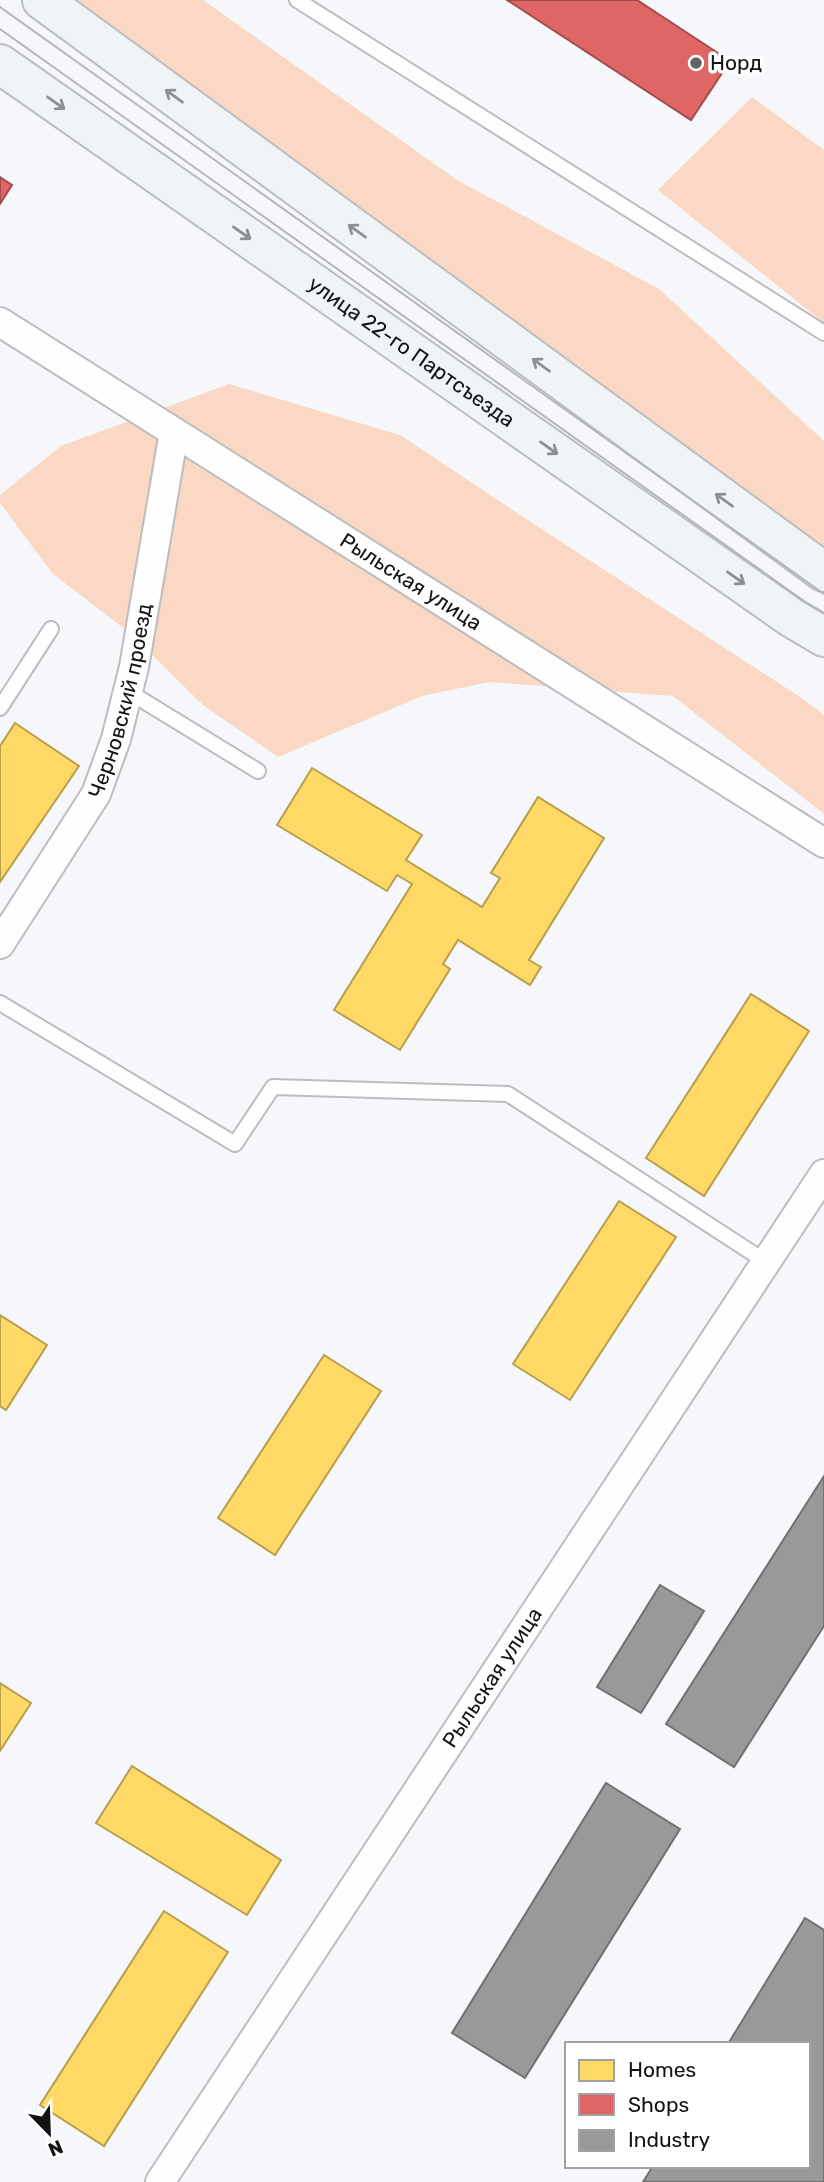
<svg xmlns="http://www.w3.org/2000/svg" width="824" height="2182" viewBox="0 0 824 2182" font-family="Rubik,sans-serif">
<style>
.green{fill:#fad8c4}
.homes{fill:#ffd966;stroke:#b89e4d;stroke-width:2}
.shops{fill:#e06666;stroke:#a24d4d;stroke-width:2}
.industry{fill:#999;stroke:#707171;stroke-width:2}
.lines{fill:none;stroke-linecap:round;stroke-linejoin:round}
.lane-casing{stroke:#bcbdbf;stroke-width:18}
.street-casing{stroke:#bcbdbf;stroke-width:32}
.secondary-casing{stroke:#bcbdbf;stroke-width:42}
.lane{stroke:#fefefe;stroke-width:14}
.street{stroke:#fefefe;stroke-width:28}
.secondary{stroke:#f1f4f7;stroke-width:38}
.tram{stroke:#b5b6b7;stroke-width:2}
.oneway{stroke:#8d8f91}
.poi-dot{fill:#616364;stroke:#fff;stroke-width:2.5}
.labels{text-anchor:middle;stroke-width:7;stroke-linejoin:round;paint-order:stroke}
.poi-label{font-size:21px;fill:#121314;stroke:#fff;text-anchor:start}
.street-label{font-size:21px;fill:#121314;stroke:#fff}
</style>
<rect width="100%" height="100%" fill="#f5f7fa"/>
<g class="green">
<polygon points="67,0 203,0 457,180 659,289 824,441 824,554"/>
<polygon points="752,97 824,150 824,323 658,190"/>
<polygon points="229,384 400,435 526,519 800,697 824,715 824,814 673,696 489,682 422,696 278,757 203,705 131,634 52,573 0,503 0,495 61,446"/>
</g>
<g class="homes">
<polygon points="15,723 79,766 0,882 0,746"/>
<polygon points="312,768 422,835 406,860 482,907 500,878 491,873 538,797 604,838 529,960 541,967 530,985 458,940 443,964 450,969 400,1050 334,1010 412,884 397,875 387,891 277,825"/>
<polygon points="751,994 809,1031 704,1196 646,1158"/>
<polygon points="619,1201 676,1237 570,1400 513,1364"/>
<polygon points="0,1315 47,1345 6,1410 0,1406"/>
<polygon points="324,1355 381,1391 275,1555 218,1518"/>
<polygon points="0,1683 31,1703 0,1751"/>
<polygon points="132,1766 281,1860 247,1915 96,1823"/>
<polygon points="164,1911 228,1952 104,2146 40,2105"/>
</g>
<g class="shops">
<polygon points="507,0 637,0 730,61 691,120"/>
<polygon points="0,177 12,185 0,204"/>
</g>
<g class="industry">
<polygon points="824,1476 824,1626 734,1767 666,1724"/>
<polygon points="660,1585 704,1611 641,1713 597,1687"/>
<polygon points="606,1783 680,1829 525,2078 452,2033"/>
<polygon points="805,1918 824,1930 824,2182 643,2182 653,2166 808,2166 808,2044 728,2044"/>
</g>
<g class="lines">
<defs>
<g id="lane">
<polyline points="297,0 824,333"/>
<polyline points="129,692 258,771"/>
<polyline points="0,708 51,629"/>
<polyline points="0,1003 235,1144 273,1087 508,1094 766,1262"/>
</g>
<g id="street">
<path id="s1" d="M0 322 824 843"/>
<path id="s2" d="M0 944 96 794 116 739 134 667 174 432"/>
<path id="s3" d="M160 2182 824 1174"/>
</g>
<g id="secondary">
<polyline points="42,0 824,572"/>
<path id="s4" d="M0 64 792 618 824 637"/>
</g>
</defs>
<use href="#lane" class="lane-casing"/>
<use href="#street" class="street-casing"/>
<use href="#secondary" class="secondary-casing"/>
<use href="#lane" class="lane"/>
<use href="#street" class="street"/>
<use href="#secondary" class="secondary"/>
<g class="tram">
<polyline points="0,7 824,594"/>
<polyline points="0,29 804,601 824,613"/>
</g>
</g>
<defs><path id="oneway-shaft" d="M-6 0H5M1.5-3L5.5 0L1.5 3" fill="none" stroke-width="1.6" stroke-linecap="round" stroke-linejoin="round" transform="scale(1.75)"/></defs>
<g class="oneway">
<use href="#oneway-shaft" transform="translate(174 96) rotate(-144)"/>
<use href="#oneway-shaft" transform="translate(56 103) rotate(35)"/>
<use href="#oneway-shaft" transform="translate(357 231) rotate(-144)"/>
<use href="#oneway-shaft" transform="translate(242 233) rotate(35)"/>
<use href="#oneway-shaft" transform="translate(541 365) rotate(-144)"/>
<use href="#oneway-shaft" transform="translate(549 448) rotate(35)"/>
<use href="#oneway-shaft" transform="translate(724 500) rotate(-144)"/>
<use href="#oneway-shaft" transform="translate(736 578) rotate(35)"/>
</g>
<circle class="poi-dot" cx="696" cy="63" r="7"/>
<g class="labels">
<g class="poi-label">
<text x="710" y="70">Норд</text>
</g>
<g class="street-label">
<text dy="7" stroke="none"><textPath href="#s4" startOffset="502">улица 22-го Партсъезда</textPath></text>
<text dy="7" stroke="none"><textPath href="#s1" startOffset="486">Рыльская улица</textPath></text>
<text dy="7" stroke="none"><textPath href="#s2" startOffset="275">Черновский проезд</textPath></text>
<text dy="7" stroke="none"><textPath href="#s3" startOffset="604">Рыльская улица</textPath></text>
</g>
</g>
<rect x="565" y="2042" width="245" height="126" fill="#ffffff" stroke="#a0a1a1" stroke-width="2"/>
<rect x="579" y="2060" width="35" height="21" fill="#ffd966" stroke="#a0a1a1" stroke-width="2"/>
<text x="628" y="2077" font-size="21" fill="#121314">Homes</text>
<rect x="579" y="2094" width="35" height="21" fill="#e06666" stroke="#a0a1a1" stroke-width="2"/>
<text x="628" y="2112" font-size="21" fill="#121314">Shops</text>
<rect x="579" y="2130" width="35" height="21" fill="#999999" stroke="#a0a1a1" stroke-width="2"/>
<text x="628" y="2147" font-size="21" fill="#121314">Industry</text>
<g transform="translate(49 2133) rotate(157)" stroke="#ffffff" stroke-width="5" paint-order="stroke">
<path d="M0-5L12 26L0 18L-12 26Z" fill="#121314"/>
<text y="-10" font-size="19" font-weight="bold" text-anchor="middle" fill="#121314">N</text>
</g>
</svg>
